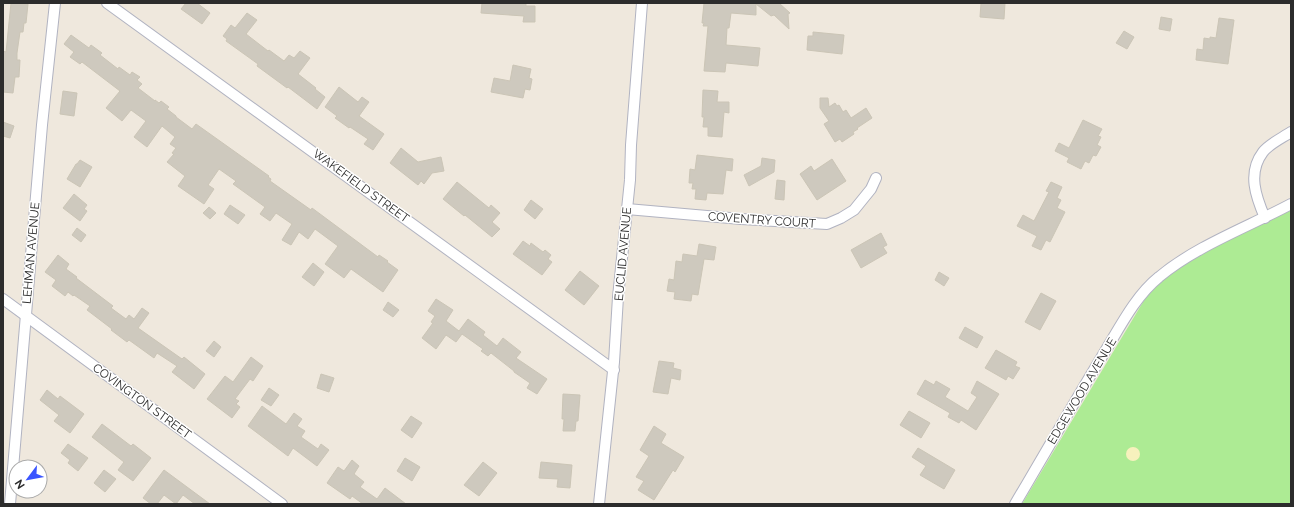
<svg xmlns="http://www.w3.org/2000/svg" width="1294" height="507" viewBox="0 0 1294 507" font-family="Raleway,sans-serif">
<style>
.green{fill:#adeb94}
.sand{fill:#f7f1bd}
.building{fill:#cec9be;stroke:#cbc5b6}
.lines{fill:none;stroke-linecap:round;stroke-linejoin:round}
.street-casing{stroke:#b1b3c1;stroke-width:12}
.street{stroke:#fff;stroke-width:10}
.labels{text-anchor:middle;stroke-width:3;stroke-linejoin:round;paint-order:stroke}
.street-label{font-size:12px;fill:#2c2c2c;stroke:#fff}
</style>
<rect width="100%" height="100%" fill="#efe8dd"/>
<polygon class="green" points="1291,206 1291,504 1022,504 1158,277"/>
<circle class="sand" cx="1133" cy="454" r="7"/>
<g class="building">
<polygon points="11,3 28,4 26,23 24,23 23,32 20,32 17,53 17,60 20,60 19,77 15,77 13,93 3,92 3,51 6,52"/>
<polygon points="186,3 197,3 210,13 202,24 181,9"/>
<polygon points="482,3 526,3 526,6 535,6 535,22 523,22 524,16 481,13"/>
<polygon points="704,3 779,3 790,13 788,14 789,29 774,15 771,16 756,4 756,15 731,13 729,28 727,28 726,45 760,48 758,66 726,63 725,72 704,71 708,26 703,26 704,23 702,23"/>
<polygon points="981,3 1005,3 1004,19 980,17"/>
<polygon points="247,13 257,20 246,34 268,51 269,50 284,61 289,55 294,58 300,51 310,58 298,74 316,88 315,89 325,97 317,109 288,87 287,88 257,66 258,64 226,41 227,39 223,36 231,25 235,28"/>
<polygon points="1161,17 1172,19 1170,31 1159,29"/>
<polygon points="1219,18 1234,20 1228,64 1196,60 1197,49 1203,50 1204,38 1210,39 1210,37 1216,38"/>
<polygon points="1124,31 1134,37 1127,49 1116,43"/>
<polygon points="813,32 844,35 842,54 807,50 808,36 813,36"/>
<polygon points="71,35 89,48 91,45 102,53 100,55 118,69 119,67 130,75 132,72 140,77 137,80 142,84 138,88 155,101 155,100 159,103 161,101 169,107 167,109 176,116 176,117 192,129 196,124 269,176 268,177 271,179 270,181 311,210 312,208 378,257 379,255 388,261 387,262 398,270 383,292 351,269 344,278 325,264 338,246 315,229 308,239 299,232 291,245 282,240 292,224 276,213 270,221 260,214 265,207 233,184 236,181 219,169 208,185 214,189 204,204 178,186 185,176 167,162 174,154 172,153 176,148 170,144 175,137 162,126 147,147 134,137 146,121 131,110 122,121 106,108 120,91 82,62 80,64 70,57 74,52 64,44"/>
<polygon points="513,65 531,69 529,78 532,79 530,90 525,89 523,98 491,92 494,78 510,81"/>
<polygon points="339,87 358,102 362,97 369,102 359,116 384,134 373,150 364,144 368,139 350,127 349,128 335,118 337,116 325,107"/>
<polygon points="703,90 718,91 717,102 729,102 729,113 724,112 722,137 708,136 708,127 703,127 704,117 702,117"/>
<polygon points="63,91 77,93 74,116 60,114"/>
<polygon points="820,98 828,98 829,107 835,103 837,106 839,105 843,112 846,110 851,118 866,108 872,118 857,128 858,129 853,132 854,134 842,142 840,139 835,142 824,124 829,121 820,108"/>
<polygon points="1083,120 1102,129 1098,136 1101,137 1097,145 1101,147 1096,156 1093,155 1089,163 1085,161 1081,169 1067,162 1069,158 1055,151 1059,143 1069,148"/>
<polygon points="3,122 14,126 10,138 3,136"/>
<polygon points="401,148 418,162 441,157 444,171 432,173 424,184 421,181 418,185 390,163"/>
<polygon points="697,155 733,159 732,171 726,170 723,194 707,193 706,200 695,199 696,189 692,189 693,183 689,183 690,169 695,170"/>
<polygon points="762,158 775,160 774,172 749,186 744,175 761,166"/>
<polygon points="832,159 846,181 817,200 800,174 811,166 814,171"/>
<polygon points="80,160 92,167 80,187 67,179 76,164 77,164"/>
<polygon points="777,180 785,181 784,200 775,199"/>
<polygon points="457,182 489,208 491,205 500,213 492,222 500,229 492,237 465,215 464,216 443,199"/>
<polygon points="1051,182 1062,187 1057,198 1061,200 1057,208 1065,212 1050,242 1046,240 1041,250 1032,246 1037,236 1017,226 1023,215 1034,221 1049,192 1046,191"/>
<polygon points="74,194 87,205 84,209 87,211 80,221 63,208"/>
<polygon points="531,200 543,209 535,219 524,210"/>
<polygon points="230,205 245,215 238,224 224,214"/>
<polygon points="209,207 216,213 210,219 203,213"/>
<polygon points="77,228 86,235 81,242 72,235"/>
<polygon points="881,233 887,245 883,247 887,253 861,268 851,250"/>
<polygon points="523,241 530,246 531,243 543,252 545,250 551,255 548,259 552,262 542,275 513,254"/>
<polygon points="699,244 716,247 714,260 704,259 698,295 692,294 691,301 674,299 675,292 667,291 669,279 674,280 676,261 682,262 683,254 697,256"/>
<polygon points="58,255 69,264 66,269 77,277 76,278 113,306 111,308 126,319 129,315 134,319 142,308 149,313 138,328 182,359 184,357 205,374 194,389 172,372 177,366 157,353 154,358 129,340 127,342 111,330 112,329 87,310 90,306 74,295 73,296 68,292 65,296 52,286 56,280 45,272"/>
<polygon points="313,263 324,272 314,286 302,277"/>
<polygon points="580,271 599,286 584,305 565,290"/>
<polygon points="939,272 949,278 944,286 935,280"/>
<polygon points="1041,293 1056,301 1040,330 1025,322"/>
<polygon points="436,299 453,310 446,321 459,331 468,319 485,332 483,335 497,346 503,338 521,352 516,358 547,379 537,394 527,388 530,383 514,372 514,371 491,353 488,356 481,351 483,349 462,334 456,342 446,335 436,349 422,338 433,323 431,322 435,316 428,311"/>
<polygon points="388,302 399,310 393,317 383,310"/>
<polygon points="965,327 983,337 977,348 959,338"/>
<polygon points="214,341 221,347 214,357 206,351"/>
<polygon points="996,350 1017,362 1015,366 1020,368 1013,379 1008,376 1006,380 985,368"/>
<polygon points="251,357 263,366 253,381 250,379 235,399 239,401 236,404 240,407 232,418 207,399 225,376 233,382"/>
<polygon points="659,361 674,363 673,368 681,370 680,380 671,378 668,394 653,392"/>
<polygon points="321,374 334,378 329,392 317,388"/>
<polygon points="925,380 934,385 936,381 950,389 945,397 968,411 977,397 971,393 977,381 999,394 976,430 961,420 959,423 948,417 950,413 917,394"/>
<polygon points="269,388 279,395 271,406 261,400"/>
<polygon points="47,390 58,399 60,396 84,414 70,433 54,421 59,415 40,400"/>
<polygon points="563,394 580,395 578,421 576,421 575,431 563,431 564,419 562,419"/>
<polygon points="262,406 286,424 294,413 302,419 297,426 305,431 301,437 318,449 321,444 329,450 317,466 293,448 288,456 248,426"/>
<polygon points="909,411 930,423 921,438 900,425"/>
<polygon points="411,416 422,423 412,438 401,430"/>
<polygon points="102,424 131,446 133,444 151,458 133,481 118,470 124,462 92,437"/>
<polygon points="654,426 666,434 661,443 684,457 675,472 673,470 654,500 638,490 644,481 636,477 649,456 640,450"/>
<polygon points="68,444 88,458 78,471 68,463 70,460 61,453"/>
<polygon points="918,448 955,470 944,489 920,475 926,466 912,457"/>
<polygon points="405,458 420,467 412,481 397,471"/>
<polygon points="352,460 359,466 354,474 364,482 360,487 377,499 385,488 406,504 363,504 352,496 350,499 327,483 338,467 344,471"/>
<polygon points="483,462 497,473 479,496 464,485"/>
<polygon points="541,462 572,465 570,488 557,487 558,479 539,478"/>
<polygon points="104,470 116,479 105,492 94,483"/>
<polygon points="164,470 210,504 195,504 183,495 176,504 164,495 157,504 151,504 143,498"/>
</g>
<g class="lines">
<defs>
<g id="street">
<polyline points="107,3 614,370"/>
<polyline points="627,209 741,219 827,224 841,218 854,210 871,189 876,178"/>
<path d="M1265 218C1256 197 1247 173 1263 152 1269 144 1282 138 1291 132"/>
<polyline points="3,299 282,504"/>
<polyline points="10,504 42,125 55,3"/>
<polyline points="599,504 614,362 618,297 630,180 631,145 642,3"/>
<path d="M1015 504C1044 455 1072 406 1101 358 1118 331 1134 297 1159 277 1196 246 1248 227 1291 204"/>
</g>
</defs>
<use href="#street" class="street-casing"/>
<use href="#street" class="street"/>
</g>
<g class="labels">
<g class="street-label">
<text transform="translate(361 186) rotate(36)" y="4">WAKEFIELD STREET</text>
<text transform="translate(762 220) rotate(4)" y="4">COVENTRY COURT</text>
<text transform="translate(31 253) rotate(-85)" y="4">LEHMAN AVENUE</text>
<text transform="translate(623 254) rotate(-85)" y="4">EUCLID AVENUE</text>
<text transform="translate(1082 391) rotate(-59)" y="4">EDGEWOOD AVENUE</text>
<text transform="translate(142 401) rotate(36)" y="4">COVINGTON STREET</text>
</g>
</g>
<rect width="1294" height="507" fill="none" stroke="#2c2c2c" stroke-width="8"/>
<g transform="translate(28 479) rotate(238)"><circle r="19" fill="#ffffff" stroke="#ababab"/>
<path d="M0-3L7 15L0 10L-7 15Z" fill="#3a55ff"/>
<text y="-6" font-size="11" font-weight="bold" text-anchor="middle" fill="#2c2c2c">N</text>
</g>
</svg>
